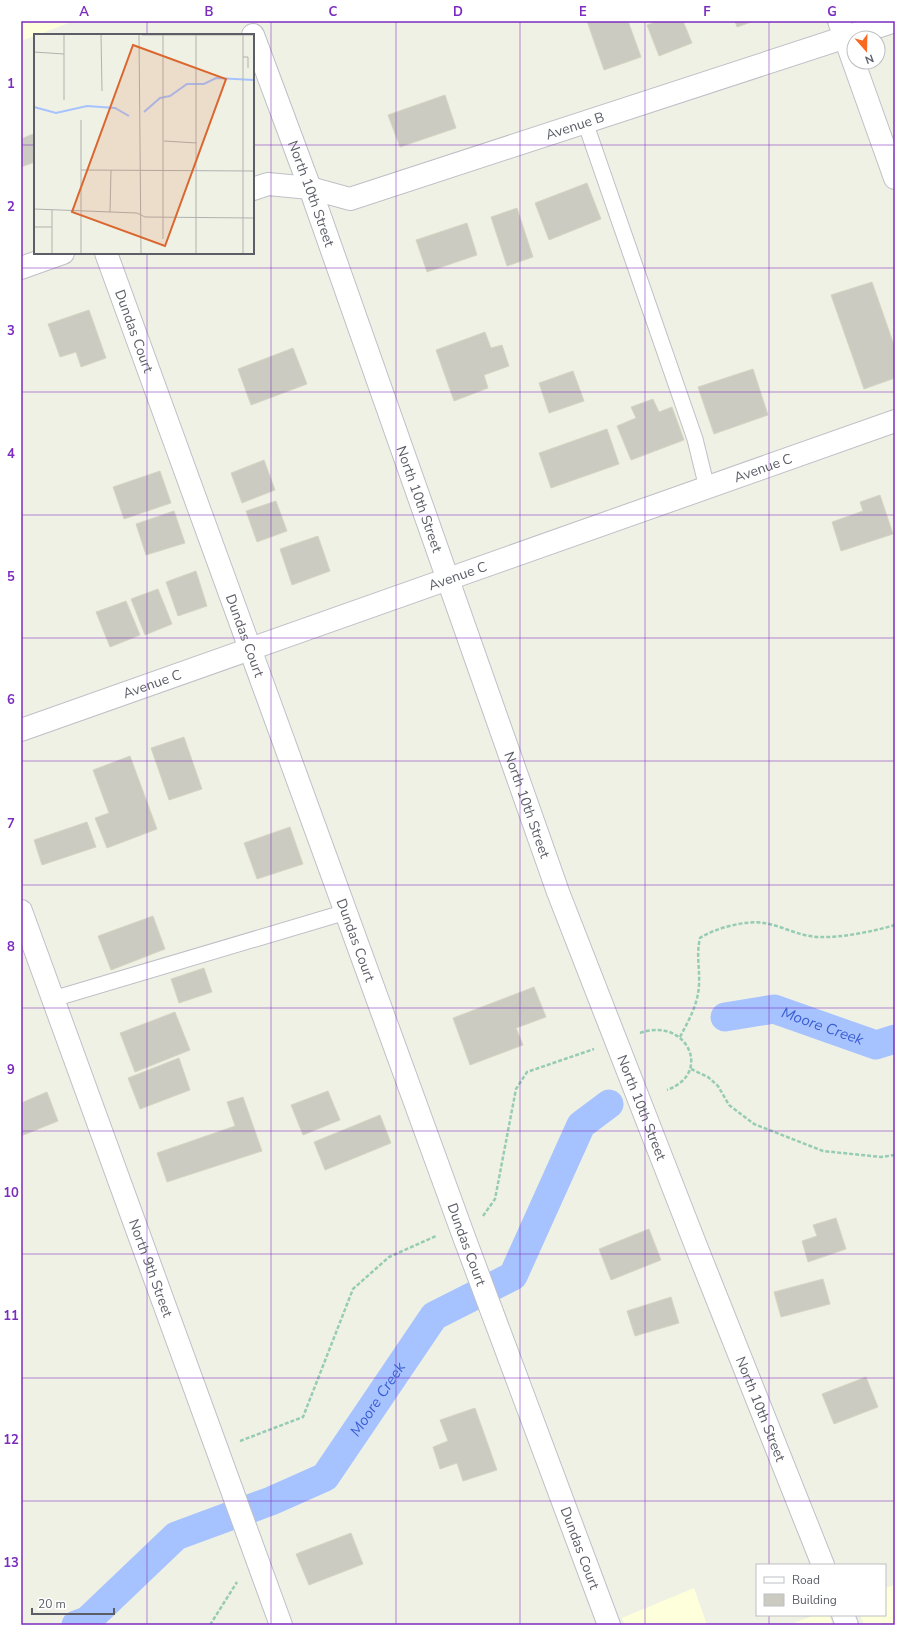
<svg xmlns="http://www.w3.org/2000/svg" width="916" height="1646" viewBox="0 0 916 1646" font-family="'Nunito Sans',sans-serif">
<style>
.commercial{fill:#feffdb}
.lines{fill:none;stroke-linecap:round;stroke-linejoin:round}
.canal{stroke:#a6c2ff;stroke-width:29}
.building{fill:#cbcbc2;stroke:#d6d5c2}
.service-casing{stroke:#bec0c7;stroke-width:17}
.minor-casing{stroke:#bec0c7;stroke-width:24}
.tertiary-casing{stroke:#bec0c7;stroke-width:24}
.path{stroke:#97ccb4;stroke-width:2.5;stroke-dasharray:4 2;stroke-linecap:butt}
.service{stroke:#fff;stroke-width:15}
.minor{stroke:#fff;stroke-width:22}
.tertiary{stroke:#fff;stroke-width:22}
.grid{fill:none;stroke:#7b2cbf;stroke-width:1;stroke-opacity:0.55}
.labels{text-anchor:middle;stroke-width:3;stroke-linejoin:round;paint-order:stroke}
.street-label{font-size:14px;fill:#5c5e67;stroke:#fff}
.water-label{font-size:15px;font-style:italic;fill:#3c5ed0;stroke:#fff}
.inset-river{fill:none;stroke:#a6c2ff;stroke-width:2}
.inset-road{fill:none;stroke:#b1b2af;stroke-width:1}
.view{fill:#da672f;fill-opacity:0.15;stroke:#da672f;stroke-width:2}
.inset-edge{fill:none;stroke:#5c5e67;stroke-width:2}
.neatline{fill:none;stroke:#7b2cbf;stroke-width:1.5}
.grid-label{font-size:13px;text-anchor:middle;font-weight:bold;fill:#7b2cbf}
</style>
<rect width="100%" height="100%" fill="#f0f1e5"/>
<g class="commercial">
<polygon points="21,21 74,21 21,41"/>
<polygon points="895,1585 895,1625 864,1625 860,1615 885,1615 885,1588"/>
<polygon points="694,1588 707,1625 625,1625 622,1618"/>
<polygon points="815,1615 829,1615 833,1625 789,1625"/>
</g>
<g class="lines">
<g class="canal">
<path id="s1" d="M725 1017 774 1009 876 1045 895 1039"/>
<path id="s2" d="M76 1625 87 1621 176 1536 271 1501 325 1477 434 1316 513 1276 581 1125 609 1104"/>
</g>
</g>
<g class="building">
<polygon points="587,21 628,21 641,57 604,70"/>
<polygon points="658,21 683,21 692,43 659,56 647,25"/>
<polygon points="735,21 754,21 737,27"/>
<polygon points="445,95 456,128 400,147 388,115"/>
<polygon points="33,134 35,139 35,162 21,167 21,139"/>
<polygon points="587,183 601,219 549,240 535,203"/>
<polygon points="517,208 533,257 507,266 491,217"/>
<polygon points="467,223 477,255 427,272 416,240"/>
<polygon points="872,282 895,348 895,378 864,389 831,295"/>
<polygon points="89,310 106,358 81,367 76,352 60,357 48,324"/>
<polygon points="485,332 491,348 502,345 509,366 484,375 488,388 454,401 436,350"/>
<polygon points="293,348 307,384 251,405 238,369"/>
<polygon points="753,369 768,415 714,434 698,387"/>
<polygon points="573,371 584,401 549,413 539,383"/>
<polygon points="653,399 659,412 672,407 684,440 631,460 617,426 636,418 631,407"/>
<polygon points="607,429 619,464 551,488 539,453"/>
<polygon points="264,460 275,490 242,503 231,473"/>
<polygon points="160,471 171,503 124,519 113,487"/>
<polygon points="880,495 893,534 841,551 832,522 863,511 860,502"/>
<polygon points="276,501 287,531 257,542 246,511"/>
<polygon points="174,511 185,543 146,555 136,524"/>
<polygon points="318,536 330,571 292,585 280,549"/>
<polygon points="196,571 207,606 178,616 166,582"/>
<polygon points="158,589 172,624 145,635 131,599"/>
<polygon points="126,601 140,635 110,647 96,612"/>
<polygon points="184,737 202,789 169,800 151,748"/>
<polygon points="130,756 157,829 107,848 95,818 109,813 93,770"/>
<polygon points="87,822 96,847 42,865 34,840"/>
<polygon points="290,827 303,864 257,879 244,843"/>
<polygon points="153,916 165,949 111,970 98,936"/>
<polygon points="204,968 212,992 179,1003 171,979"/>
<polygon points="534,987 546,1017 516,1028 523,1045 470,1065 453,1018"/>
<polygon points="175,1012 190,1050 135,1072 120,1033"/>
<polygon points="179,1058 190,1090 140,1109 128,1078"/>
<polygon points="328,1091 340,1120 303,1135 291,1105"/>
<polygon points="47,1092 58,1121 21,1136 21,1103"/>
<polygon points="243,1097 262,1151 167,1182 157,1153 235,1126 227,1102"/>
<polygon points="380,1115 391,1143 325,1170 314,1142"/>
<polygon points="836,1218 846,1249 808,1262 802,1241 817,1236 813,1225"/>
<polygon points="649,1229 661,1260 611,1280 599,1249"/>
<polygon points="823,1279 830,1304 781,1317 774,1292"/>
<polygon points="671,1297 679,1323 635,1336 627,1311"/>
<polygon points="866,1377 878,1407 834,1424 822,1394"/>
<polygon points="475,1408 497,1470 463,1481 457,1463 440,1469 433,1447 448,1441 440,1420"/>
<polygon points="351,1533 363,1564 309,1585 296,1554"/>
</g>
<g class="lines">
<defs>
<g id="service">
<polyline points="585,122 695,439 707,488"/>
<polyline points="53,999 346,912"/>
</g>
<g id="minor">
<polyline points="839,21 895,178"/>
<path id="s3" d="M253 189 268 184 310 188 350 199 895 21"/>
<path id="s4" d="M106 253 464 1237 609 1625"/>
<polyline points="21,268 63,253"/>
<path id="s5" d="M21 730 895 421"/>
<path id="s6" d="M21 911 281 1625"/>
</g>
<g id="tertiary">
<path id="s7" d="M253 35 310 188 558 892 696 1246 823 1565"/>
<polyline points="843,1615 847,1625"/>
</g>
</defs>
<use href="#service" class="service-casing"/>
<use href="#minor" class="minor-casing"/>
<use href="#tertiary" class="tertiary-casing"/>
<g class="path">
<path d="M640 1033C686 1016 714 1073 667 1090"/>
<path d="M680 1037C689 1020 698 1004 699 985 700 969 696 955 700 938 715 928 746 920 764 923 783 926 800 937 820 937 841 938 875 931 895 925"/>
<polyline points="691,1069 708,1077 718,1086 729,1105 754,1124 823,1151 881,1157 895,1155"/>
<polyline points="483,1216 495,1199 516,1089 527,1072 594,1049"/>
<polyline points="240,1441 303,1417 353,1289 389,1257 436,1236"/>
<polyline points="210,1625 237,1582"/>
</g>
<use href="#service" class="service"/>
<use href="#minor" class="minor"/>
<use href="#tertiary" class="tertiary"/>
</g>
<path class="grid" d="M147 21V35M271 21V1625M396 21V1625M520 21V1625M645 21V1625M769 21V1565M21 145H35M253 145H895M147 253V1625M21 268H895M21 392H895M21 515H895M21 638H895M21 761H895M21 885H895M21 1008H895M21 1131H895M21 1254H895M21 1378H895M21 1501H895M769 1615V1625"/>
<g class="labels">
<g class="street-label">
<text dy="5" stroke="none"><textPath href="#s3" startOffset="336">Avenue B</textPath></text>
<text dy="5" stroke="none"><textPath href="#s7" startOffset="169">North 10th Street</textPath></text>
<text dy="5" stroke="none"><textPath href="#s4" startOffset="83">Dundas Court</textPath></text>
<text dy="5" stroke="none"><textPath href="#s5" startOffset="787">Avenue C</textPath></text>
<text dy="5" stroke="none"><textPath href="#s7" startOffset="493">North 10th Street</textPath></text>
<text dy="5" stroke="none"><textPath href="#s5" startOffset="463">Avenue C</textPath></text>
<text dy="5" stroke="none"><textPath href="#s4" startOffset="407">Dundas Court</textPath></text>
<text dy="5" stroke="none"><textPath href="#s5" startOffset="139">Avenue C</textPath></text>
<text dy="5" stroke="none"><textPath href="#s7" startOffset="817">North 10th Street</textPath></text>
<text dy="5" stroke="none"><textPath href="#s4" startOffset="731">Dundas Court</textPath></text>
<text dy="5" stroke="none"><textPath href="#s7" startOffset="1141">North 10th Street</textPath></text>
<text dy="5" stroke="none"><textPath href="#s4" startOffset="1055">Dundas Court</textPath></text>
<text dy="5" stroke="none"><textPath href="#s6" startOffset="380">North 9th Street</textPath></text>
<text dy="5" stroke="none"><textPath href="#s7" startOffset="1465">North 10th Street</textPath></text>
<text dy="5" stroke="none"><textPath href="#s4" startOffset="1379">Dundas Court</textPath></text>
</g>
<g class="water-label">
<text dy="5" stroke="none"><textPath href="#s1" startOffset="101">Moore Creek</textPath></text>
<text dy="5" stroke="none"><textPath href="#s2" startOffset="389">Moore Creek</textPath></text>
</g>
</g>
<g transform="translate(34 34)">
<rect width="220" height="220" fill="#f0f1e5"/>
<path class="inset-river" d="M0 73 22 79 53 72 81 74 95 82M110 78 126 64 136 62 153 50H170L182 44 220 46"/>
<path class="inset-road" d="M30 1V66M67 1 68 57M105 1 107 219M108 1H220M129 1V205M162 1V219M209 1V219M0 18 30 20M209 23H214V34M130 107 163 109M47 136 220 137M0 175 103 179 111 183 220 184M18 176V219M76 178 77 136M0 193H18M47 219V86"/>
<path class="view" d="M99 11 192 45 131 212 38 178Z"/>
<rect width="220" height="220" class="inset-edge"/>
</g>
<rect width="916" height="1646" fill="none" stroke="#ffffff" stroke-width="44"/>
<rect x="756" y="1564" width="130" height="52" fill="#ffffff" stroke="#bebfc2"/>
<rect x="764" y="1577" width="20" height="6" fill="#ffffff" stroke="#bebfc2"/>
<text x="792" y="1584" font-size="12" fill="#5c5e67">Road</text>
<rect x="764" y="1594" width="20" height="12" fill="#cbcbc2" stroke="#bebfc2"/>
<text x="792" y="1604" font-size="12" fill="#5c5e67">Building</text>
<g transform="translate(866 50) rotate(160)"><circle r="19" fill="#ffffff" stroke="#bebfc2"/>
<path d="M0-3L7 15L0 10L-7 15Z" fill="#fa6921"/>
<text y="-6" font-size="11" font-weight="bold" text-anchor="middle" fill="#5c5e67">N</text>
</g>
<path d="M32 1608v6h82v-6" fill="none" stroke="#5c5e67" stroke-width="2"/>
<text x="38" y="1608" font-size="12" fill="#5c5e67" stroke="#ffffff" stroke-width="3" paint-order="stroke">20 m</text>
<rect x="22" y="22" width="872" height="1602" class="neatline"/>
<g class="grid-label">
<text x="84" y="16">A</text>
<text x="209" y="16">B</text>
<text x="333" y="16">C</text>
<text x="458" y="16">D</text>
<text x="583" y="16">E</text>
<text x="707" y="16">F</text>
<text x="832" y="16">G</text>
<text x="11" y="88">1</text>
<text x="11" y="211">2</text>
<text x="11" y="335">3</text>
<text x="11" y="458">4</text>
<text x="11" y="581">5</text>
<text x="11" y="704">6</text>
<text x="11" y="828">7</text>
<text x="11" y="951">8</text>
<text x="11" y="1074">9</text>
<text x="11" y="1197">10</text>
<text x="11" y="1320">11</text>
<text x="11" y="1444">12</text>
<text x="11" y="1567">13</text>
</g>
</svg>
